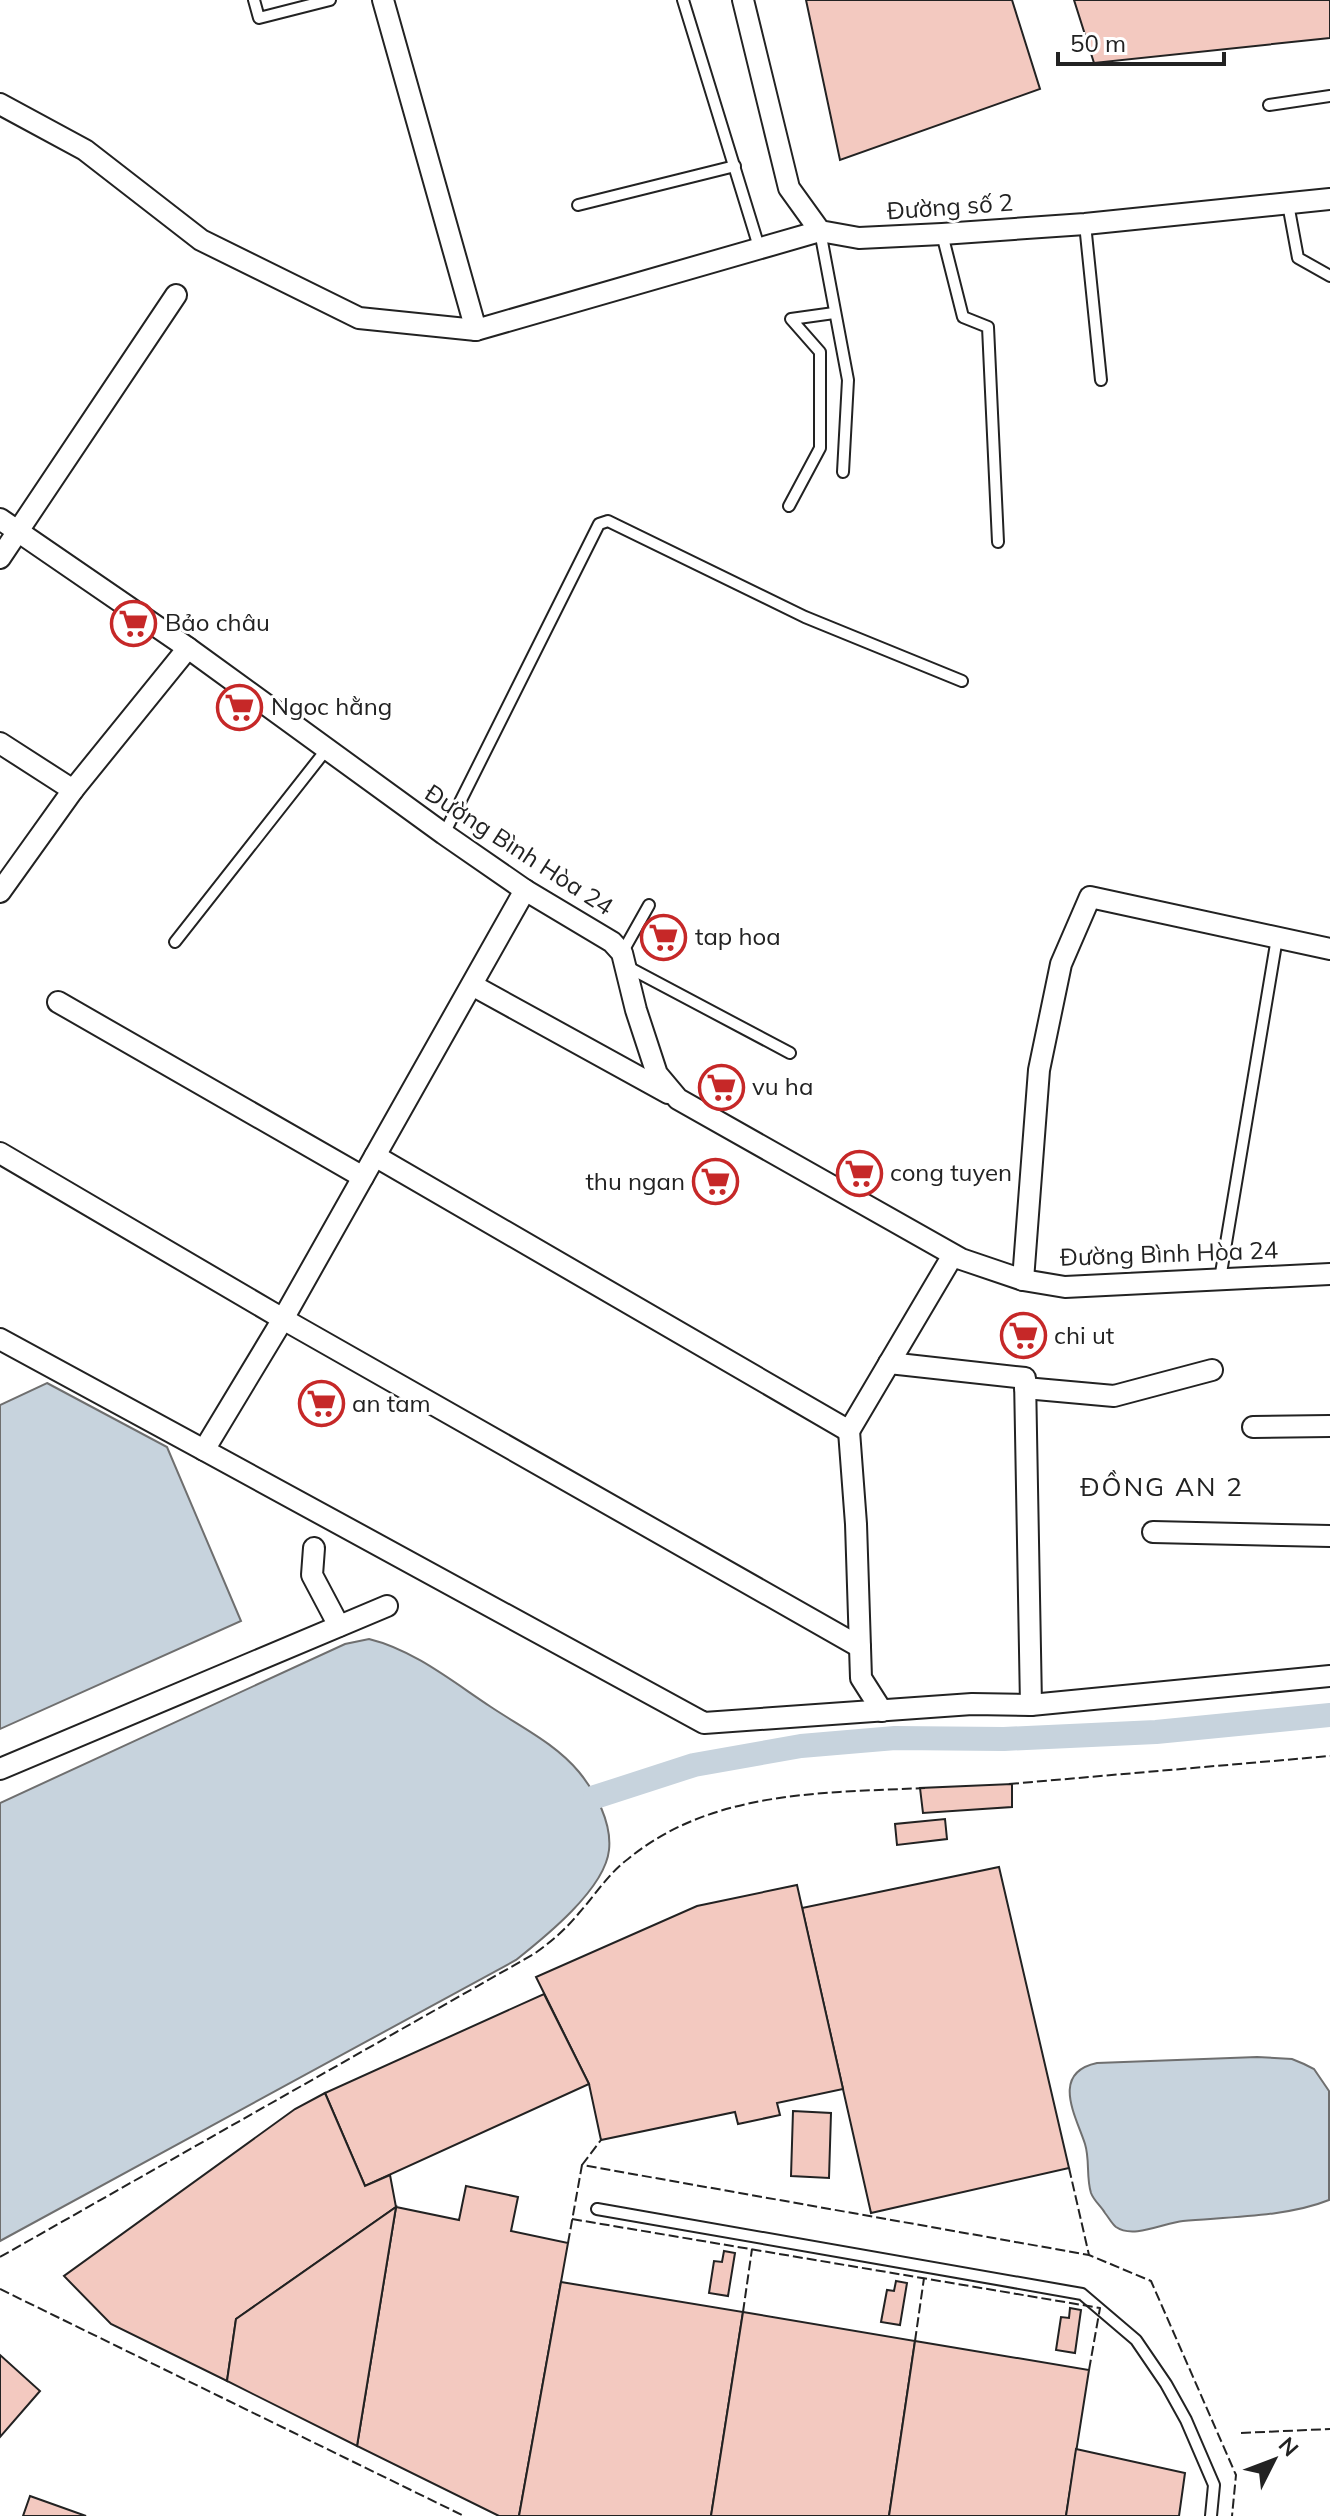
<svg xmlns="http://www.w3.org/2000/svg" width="1330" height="2516" viewBox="0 0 1330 2516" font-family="Mulish,sans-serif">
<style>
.water{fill:#c7d3dd;stroke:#6f6f6f;stroke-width:2}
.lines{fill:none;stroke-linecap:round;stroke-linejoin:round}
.canal{stroke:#c7d3dd;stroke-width:24}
.building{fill:#f3c9c0;stroke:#222;stroke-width:2}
.lane-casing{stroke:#222;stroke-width:14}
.street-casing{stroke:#222;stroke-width:24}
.lane{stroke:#fff;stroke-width:10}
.street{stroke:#fff;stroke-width:20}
.fence{stroke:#222;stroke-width:2;stroke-dasharray:10 4;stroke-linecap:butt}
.labels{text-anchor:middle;stroke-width:6;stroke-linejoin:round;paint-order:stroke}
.street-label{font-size:24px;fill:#222;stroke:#fff}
.poi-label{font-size:24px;fill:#222;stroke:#fff;text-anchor:start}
.neighbourhood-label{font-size:26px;letter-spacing:2px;fill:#222;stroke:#fff}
</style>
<rect width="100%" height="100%" fill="#fff"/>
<g class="water">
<polygon points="47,1383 167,1447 241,1621 0,1729 0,1405"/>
<path d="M369 1639C414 1650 453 1682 491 1707 521 1727 556 1744 579 1772 596 1793 612 1823 609 1850 605 1889 545 1937 516 1960L0 2241V1803L345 1644Z"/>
<path d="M1257 2057 1292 2059 1304 2064 1314 2069 1329 2091V2200C1287 2217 1227 2217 1183 2221 1164 2223 1133 2239 1116 2227 1112 2224 1109 2218 1105 2213 1101 2206 1094 2201 1091 2193 1086 2177 1090 2160 1085 2144 1076 2116 1050 2073 1097 2063Z"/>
</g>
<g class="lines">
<polyline class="canal" points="595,1797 694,1765 801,1746 895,1738 1004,1739 1156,1732 1330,1715"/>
</g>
<g class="building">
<polygon points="806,0 1012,0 1040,89 840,160"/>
<polygon points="1074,0 1330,0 1330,38 1094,63"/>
<polygon points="1012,1784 1012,1807 923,1813 920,1788"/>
<polygon points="945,1819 947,1839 897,1845 895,1824"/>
<polygon points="999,1867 1069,2168 871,2213 802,1908"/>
<polygon points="797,1885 843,2089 777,2103 780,2115 738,2124 735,2112 601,2140 589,2084 536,1977 697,1906"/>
<polygon points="544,1994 589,2084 365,2186 325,2093"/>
<polygon points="325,2093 365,2186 390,2175 396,2207 236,2319 227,2381 111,2324 64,2276 295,2109"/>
<polygon points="793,2111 831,2113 829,2178 791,2176"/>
<polygon points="466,2186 518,2197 511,2231 568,2243 519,2516 499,2516 357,2446 396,2207 459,2220"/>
<polygon points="396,2207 357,2446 227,2381 236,2319"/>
<polygon points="724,2251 735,2253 728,2296 709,2293 714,2261 722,2262"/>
<polygon points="896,2281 907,2283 900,2325 881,2322 887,2290 894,2291"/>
<polygon points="561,2282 743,2312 711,2516 519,2516"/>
<polygon points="1070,2308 1081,2310 1075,2353 1056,2350 1061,2317 1069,2318"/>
<polygon points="743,2312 915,2341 889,2516 711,2516"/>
<polygon points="915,2341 1089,2370 1066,2516 889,2516"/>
<polygon points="0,2355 40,2391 0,2437"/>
<polygon points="1076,2449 1185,2473 1179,2516 1066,2516"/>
<polygon points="30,2496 86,2516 23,2516"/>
</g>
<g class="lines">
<defs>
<g id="lane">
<polyline points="254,0 259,18 330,0"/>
<polyline points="683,0 759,247"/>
<polyline points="1269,105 1330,96"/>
<polyline points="1288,204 1298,258 1330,276"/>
<polyline points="578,205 735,166"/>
<polyline points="1085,224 1101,380"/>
<polyline points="820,231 848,380 843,472"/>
<polyline points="942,234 963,317 988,327 998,542"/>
<polyline points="789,506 820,448 820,352 791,319 834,313"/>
<polyline points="444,834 599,524 608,521 805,617 962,681"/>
<polyline points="175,942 326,750"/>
<polyline points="622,953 649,905"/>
<polyline points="626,966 790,1053"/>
<polyline points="1220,1279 1277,938"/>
<polyline points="597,2209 1082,2294 1136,2340 1166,2384 1186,2420 1214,2485 1211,2516"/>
</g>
<g id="street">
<polyline points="383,0 476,330 820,231"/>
<polyline points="743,0 789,188 820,231 859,238 942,234 1085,224 1330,199"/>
<polyline points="0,104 85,150 201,240 359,318 476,330"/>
<polyline points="0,519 188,648 444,834 525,890 612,942 622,953 636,1010 657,1074 678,1099 961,1259 1023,1280 1065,1287 1330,1274"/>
<polyline points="0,558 176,295"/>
<polyline points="0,743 73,790"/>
<polyline points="525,890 283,1319 204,1450 704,1723 972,1704 1031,1705 1330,1676"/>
<polyline points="0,892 73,790 188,648"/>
<polyline points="472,985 668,1093"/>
<polyline points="58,1002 363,1177"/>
<polyline points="0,1153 283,1319 860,1647"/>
<polyline points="375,1156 849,1431 953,1255"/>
<polyline points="1023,1280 1039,1070 1061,964 1090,897 1330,949"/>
<polyline points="0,1339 204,1450"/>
<polyline points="889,1363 1025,1378 1031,1705"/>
<polyline points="1025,1388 1114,1396 1212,1370"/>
<polyline points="1253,1427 1330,1426"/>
<polyline points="849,1431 856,1524 861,1678 882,1711"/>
<polyline points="1153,1532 1330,1536"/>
<polyline points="314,1548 312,1575 339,1626"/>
<polyline points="0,1769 387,1606"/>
</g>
</defs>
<use href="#lane" class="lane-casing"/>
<use href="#street" class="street-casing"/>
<use href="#lane" class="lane"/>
<use href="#street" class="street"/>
<g class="fence">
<polyline points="1009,1784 1330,1756"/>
<polyline points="582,2165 601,2140"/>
<polyline points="1069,2168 1089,2255 1151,2281 1236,2475 1232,2516"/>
<polyline points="572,2219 1100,2308 1089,2370"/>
<polyline points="568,2243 582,2165 1089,2255"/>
<path d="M0 2257 534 1954C551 1942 566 1929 579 1913 596 1894 608 1874 628 1859 712 1790 823 1793 925 1788"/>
<polyline points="0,2289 464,2516"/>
<polyline points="743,2312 752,2249"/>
<polyline points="915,2341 924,2278"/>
<polyline points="1241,2433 1330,2429"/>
</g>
</g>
<defs>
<symbol id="supermarket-ring" viewBox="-11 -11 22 22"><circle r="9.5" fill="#fff" stroke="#c62828" stroke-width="1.5"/><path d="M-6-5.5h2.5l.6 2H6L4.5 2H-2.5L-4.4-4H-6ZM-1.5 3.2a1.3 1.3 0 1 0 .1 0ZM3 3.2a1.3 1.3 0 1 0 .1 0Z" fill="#c62828"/></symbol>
</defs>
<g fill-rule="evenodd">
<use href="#supermarket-ring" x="108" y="598" width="51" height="51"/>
<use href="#supermarket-ring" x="214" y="682" width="51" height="51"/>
<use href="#supermarket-ring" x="638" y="912" width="51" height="51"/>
<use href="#supermarket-ring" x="696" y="1062" width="51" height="51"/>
<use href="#supermarket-ring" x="834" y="1148" width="51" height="51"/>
<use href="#supermarket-ring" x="690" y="1156" width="51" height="51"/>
<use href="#supermarket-ring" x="998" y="1310" width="51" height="51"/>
<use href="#supermarket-ring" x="296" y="1378" width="51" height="51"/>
</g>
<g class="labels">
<g class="street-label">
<text transform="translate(950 207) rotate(-4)" y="8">Đường số 2</text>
<text transform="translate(519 850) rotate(33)" y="8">Đường Bình Hòa 24</text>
<text transform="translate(1169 1254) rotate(-2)" y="8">Đường Bình Hòa 24</text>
</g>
<g class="poi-label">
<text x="165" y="631">Bảo châu</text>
<text x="271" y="715">Ngoc hằng</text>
<text x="695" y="945">tap hoa</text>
<text x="752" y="1095">vu ha</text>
<text x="890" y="1181">cong tuyen</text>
<text x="685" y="1190" text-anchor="end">thu ngan</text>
<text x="1054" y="1344">chi ut</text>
<text x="352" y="1412">an tam</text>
</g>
<g class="neighbourhood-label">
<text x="1162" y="1496">ĐỒNG AN 2</text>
</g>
</g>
<g transform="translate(1274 2460) rotate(48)" stroke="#ffffff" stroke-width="6" paint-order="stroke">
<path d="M0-6L14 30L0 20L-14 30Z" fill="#222222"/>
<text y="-12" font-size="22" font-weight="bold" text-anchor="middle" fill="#222222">N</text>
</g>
<path d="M1058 52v12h166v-12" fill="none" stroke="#222222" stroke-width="4"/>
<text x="1070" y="52" font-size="24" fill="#222222" stroke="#ffffff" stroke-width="6" paint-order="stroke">50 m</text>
</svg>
